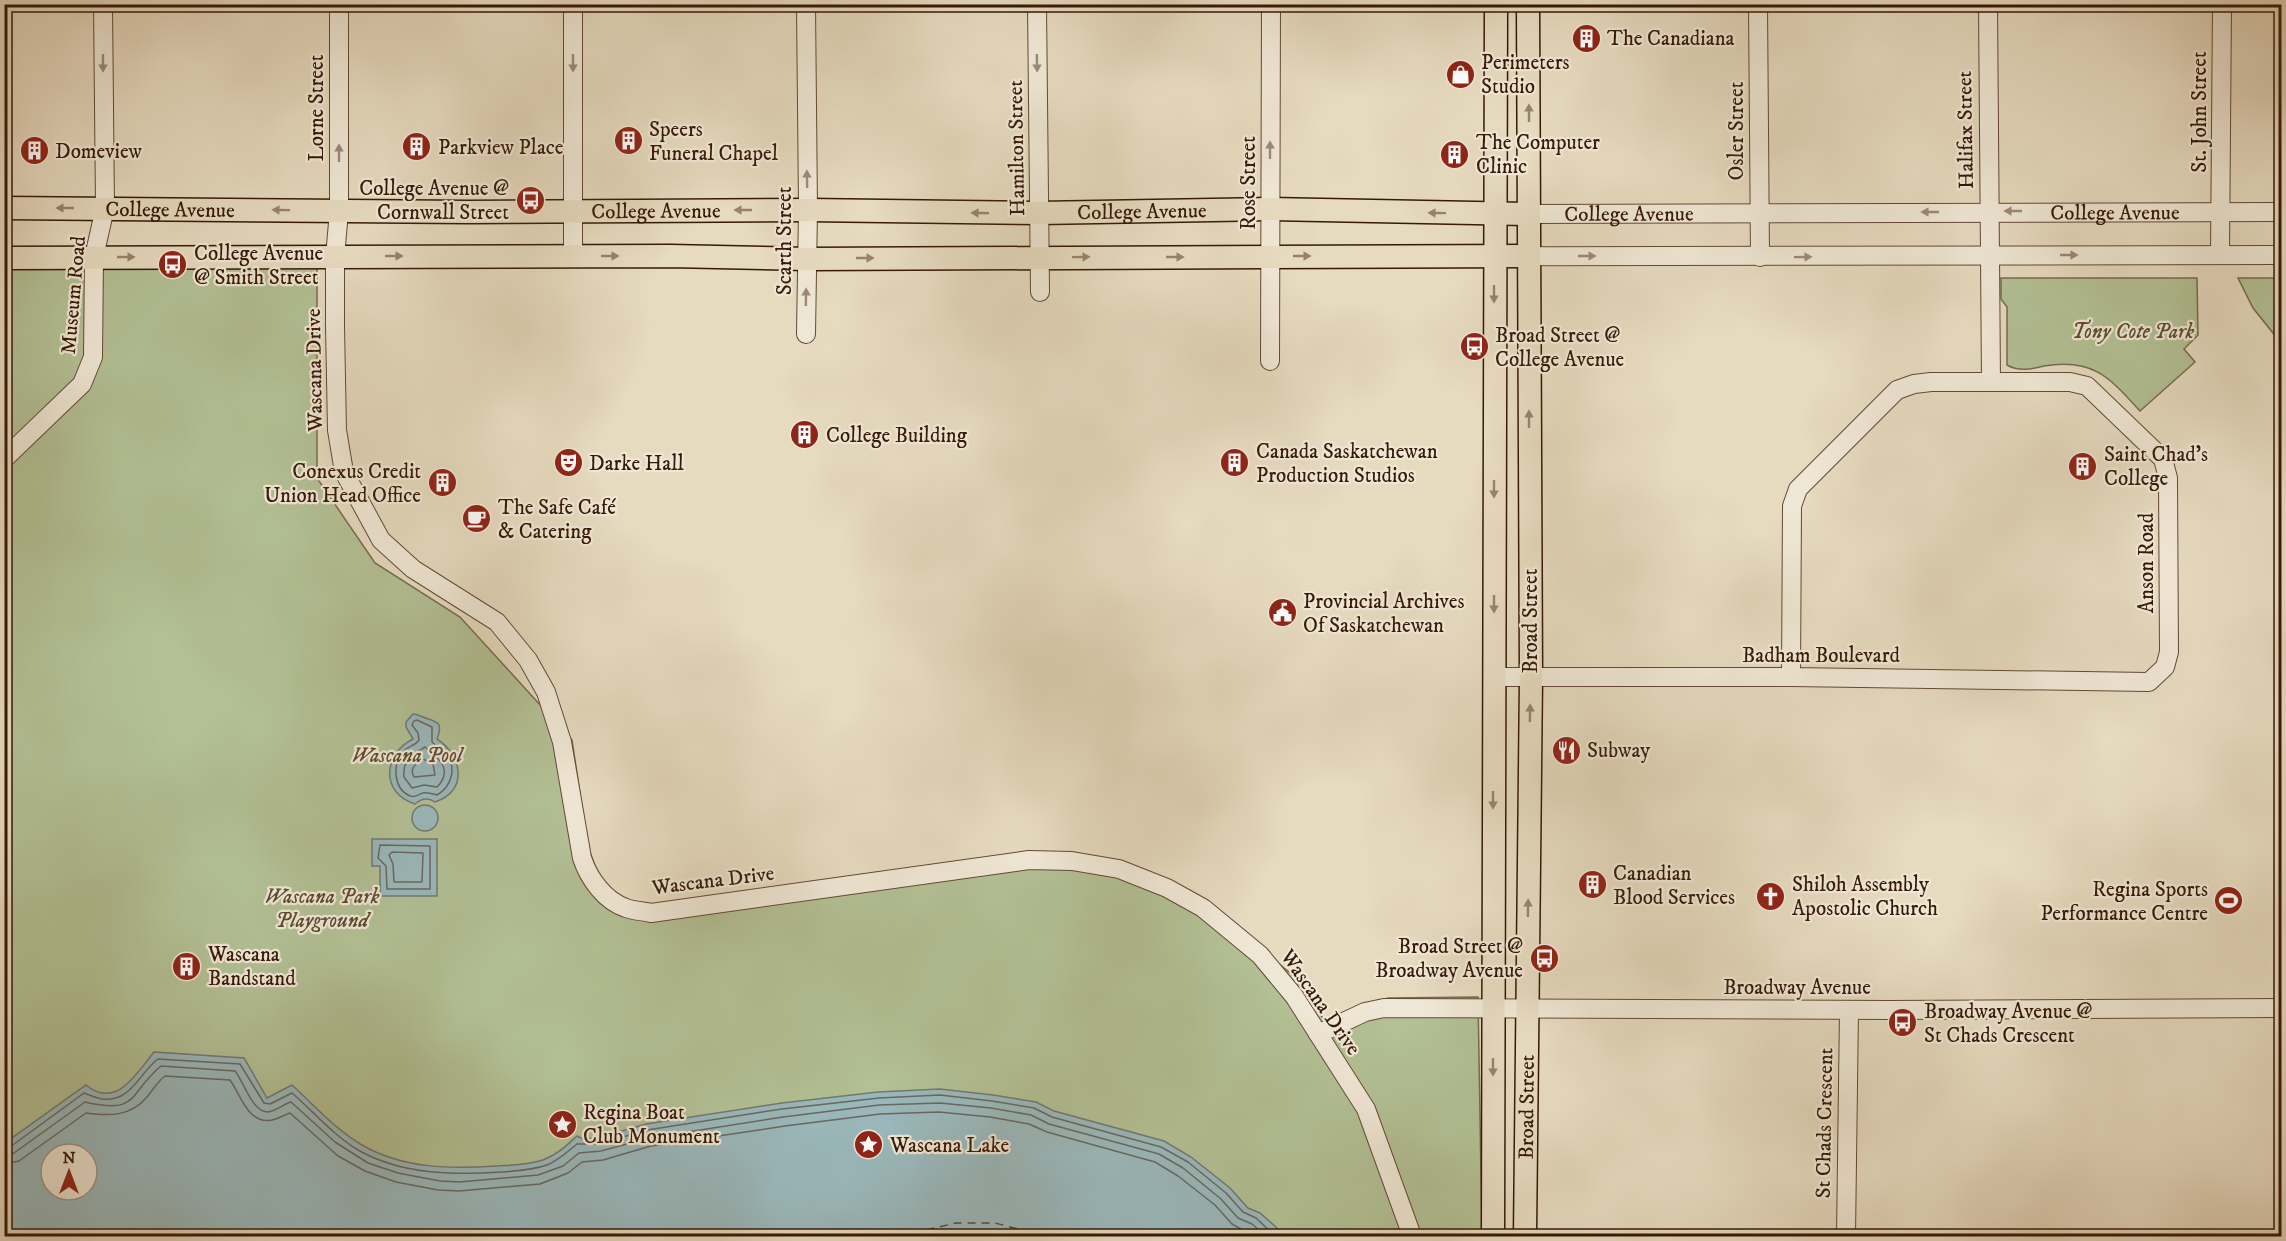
<svg xmlns="http://www.w3.org/2000/svg" width="2286" height="1241" viewBox="0 0 2286 1241" font-family="'IM FELL DW Pica',serif">
<style>
.green{fill:#b2c094;stroke:#746c4e;stroke-width:1.5;fill-rule:evenodd}
.water{fill:#9ab8bb;stroke:#727873;stroke-width:1.5;fill-rule:evenodd}
.lines{fill:none;stroke-linecap:round;stroke-linejoin:round}
.shore{stroke:#686861;stroke-width:1.5}
.ferry{stroke:#55493d;stroke-width:1.5;stroke-dasharray:8 6;stroke-linecap:butt}
.minor-casing{stroke:#634935;stroke-width:20}
.major-casing{stroke:#371907;stroke-width:25}
.minor{stroke:#efe7d5;stroke-width:18}
.major{stroke:#e6dabf;stroke-width:22}
.oneway{fill:#9c8a78}
.oneway2{fill:#97836c}
.labels{text-anchor:middle;stroke-width:4.5;stroke-linejoin:round;paint-order:stroke}
.poi-label{font-size:21px;fill:#371907;stroke:#efe7d5;text-anchor:start}
.street-label{font-size:21px;fill:#371907;stroke:#efe7d5}
.park-label{font-size:21px;font-style:italic;fill:#5c4b31;stroke:#efe7d5}
</style>
<rect width="100%" height="100%" fill="#e6dabf"/>
<filter id="stains"><feTurbulence type="fractalNoise" baseFrequency=".00333" numOctaves="4"/><feColorMatrix values="0 0 0 0 .2 0 0 0 0 .09 0 0 0 0 .02 0 0 0 .5 -.17"/></filter>
<radialGradient id="worn" r=".72"><stop offset=".6" stop-color="#630" stop-opacity="0"/><stop offset="1" stop-color="#630" stop-opacity=".3"/></radialGradient>
<g class="green">
<path d="M317 266V478L375 563 460 617 572 740 588 847 597 871 609 889 627 901 653 908 986 859 1120 866 1256 945 1295 977 1327 1024 1388 998 1478 997 1482 1236H5L4 268ZM51 1154H87V1190H51Z"/>
<path d="M2001 278H2197L2198 335 2184 349 2195 362 2140 411C2109 377 2093 358 2044 366 2032 369 2019 372 2007 365V307L2001 299Z"/>
<polygon points="2238,278 2281,278 2281,343 2253,308"/>
</g>
<g class="water">
<path d="M413 714C417 714 420 716 423 717 436 722 444 721 437 739 462 755 469 791 435 802 428 797 422 798 415 804 380 793 383 754 413 739L406 727V722Z"/>
<circle cx="425" cy="818" r="13"/>
<polygon points="372,839 437,839 437,896 380,896 380,866 372,866"/>
<path d="M154 1052 244 1058 267 1098 292 1085C314 1105 336 1130 362 1145 403 1169 452 1169 497 1166 513 1165 528 1165 543 1160 557 1155 566 1146 577 1136L583 1139 597 1138 646 1124 782 1103 878 1092 940 1089 993 1095 1036 1102 1054 1111 1164 1141 1191 1157 1230 1188 1248 1208 1260 1213 1277 1228 1283 1236H5V1143L86 1085C116 1110 137 1073 154 1052ZM51 1154H87V1190H51Z"/>
</g>
<g class="lines">
<g class="shore">
<path d="M417 720 432 727V742C437 747 443 750 447 755 457 769 451 787 437 795 433 794 428 792 423 793 418 794 416 798 410 796 393 789 392 763 404 751 408 746 415 746 419 740L418 733 412 725 414 721Z"/>
<path d="M425 747C438 757 454 770 437 787L424 785 412 788 404 777C402 760 412 755 425 747Z"/>
<path d="M423 759 433 764 435 775 414 777C409 769 416 762 423 759Z"/>
<polygon points="380,845 430,846 430,889 387,889 386,866 378,858"/>
<polygon points="392,852 423,853 422,882 394,882 393,864 389,855"/>
<path d="M4 1148 10 1147 84 1093C90 1095 96 1098 102 1099 132 1102 139 1073 158 1059L240 1064 264 1103 270 1104 292 1093C314 1112 333 1135 358 1150 402 1175 453 1175 502 1172 517 1171 533 1170 547 1165 559 1160 567 1152 577 1144H598L647 1130 782 1109 879 1098 940 1095 992 1101 1034 1108 1052 1117 1161 1147 1188 1162 1226 1193 1243 1212 1256 1218 1275 1236"/>
<path d="M4 1155 14 1153 85 1102C140 1115 128 1093 161 1066L235 1071C244 1082 252 1112 268 1112 276 1111 284 1104 291 1102L335 1142 368 1163 398 1173 440 1181 459 1182 538 1175 563 1166 579 1153 601 1151 649 1138 783 1117 879 1105 940 1103 991 1108 1031 1115 1049 1124 1159 1154 1183 1168 1221 1199 1238 1218 1252 1224 1266 1236"/>
<path d="M4 1164 19 1161 86 1113C109 1116 130 1117 147 1097 153 1090 158 1081 165 1076L230 1080C241 1095 248 1125 272 1120 278 1119 284 1115 290 1113L338 1156 365 1171 396 1182 438 1190 459 1191 540 1184 568 1173 582 1162 603 1160 651 1146 785 1126 880 1114 939 1112 990 1117 1029 1124 1047 1132 1155 1162 1178 1176 1215 1205 1232 1224 1253 1236"/>
</g>
<polyline class="ferry" points="899,1236 956,1223 995,1223 1045,1236"/>
<defs>
<g id="minor">
<path d="M339 4V211L335 257V326L337 430 344 472 381 540 413 569 497 622 528 660 546 692 562 742 582 858C589 879 605 901 626 908 634 911 643 911 651 913L1029 860 1072 861 1119 869 1167 888 1203 908 1260 955 1294 996 1366 1109 1412 1236"/>
<polyline points="806,4 808,210 806,334"/>
<polyline points="1037,4 1040,292"/>
<polyline points="1758,4 1760,257"/>
<polyline points="1988,4 1991,381"/>
<path id="s1" d="M1529 214 2282 212"/>
<polyline points="2220,255 2222,4"/>
<polyline points="573,256 573,4"/>
<path d="M1528 256C1779 258 2030 256 2282 255"/>
<polyline points="1270,361 1271,4"/>
<polyline points="4,459 82,384 93,357 94,257 105,208 103,4"/>
<polyline points="1493,677 1791,677 2149,682 2165,667 2169,652 2168,478 2163,459 2087,386 2070,382 1931,382 1914,384 1897,390 1798,489 1792,506 1791,677"/>
<polyline points="1318,1034 1365,1012 1384,1008 1889,1010 2282,1008"/>
<polyline points="1846,1236 1849,1010"/>
</g>
<g id="major">
<path id="s2" d="M4 208 468 212 808 210 1039 213 1270 209 1529 214"/>
<polyline points="4,258 670,256 807,259 1528,256"/>
<polyline points="1493,1236 1496,4"/>
<path id="s3" d="M1525 1236 1531 677 1528 4"/>
</g>
</defs>
<use href="#minor" class="minor-casing"/>
<use href="#major" class="major-casing"/>
<use href="#minor" class="minor"/>
<use href="#major" class="major"/>
</g>
<defs><path id="oneway-solid" d="M-6-.8H1V-3.2L6.5 0L1 3.2V.8H-6Z" transform="scale(1.5)"/></defs>
<g class="oneway">
<use href="#oneway-solid" transform="translate(103 63) rotate(90)"/>
<use href="#oneway-solid" transform="translate(573 63) rotate(90)"/>
<use href="#oneway-solid" transform="translate(1037 63) rotate(89)"/>
<use href="#oneway-solid" transform="translate(1270 150) rotate(-90)"/>
<use href="#oneway-solid" transform="translate(339 153) rotate(-90)"/>
<use href="#oneway-solid" transform="translate(807 179) rotate(-91)"/>
<use href="#oneway-solid" transform="translate(2013 211) rotate(-180)"/>
<use href="#oneway-solid" transform="translate(1930 212) rotate(180)"/>
<use href="#oneway-solid" transform="translate(2069 255)"/>
<use href="#oneway-solid" transform="translate(1587 256)"/>
<use href="#oneway-solid" transform="translate(1803 257) rotate(-1)"/>
<use href="#oneway-solid" transform="translate(806 297) rotate(-89)"/>
</g>
<g class="oneway2">
<use href="#oneway-solid" transform="translate(1529 113) rotate(-90)"/>
<use href="#oneway-solid" transform="translate(65 208) rotate(-180)"/>
<use href="#oneway-solid" transform="translate(281 210) rotate(-179)"/>
<use href="#oneway-solid" transform="translate(743 210) rotate(180)"/>
<use href="#oneway-solid" transform="translate(980 213) rotate(-179)"/>
<use href="#oneway-solid" transform="translate(1437 213) rotate(-179)"/>
<use href="#oneway-solid" transform="translate(394 256)"/>
<use href="#oneway-solid" transform="translate(610 256)"/>
<use href="#oneway-solid" transform="translate(1302 256)"/>
<use href="#oneway-solid" transform="translate(126 257)"/>
<use href="#oneway-solid" transform="translate(1081 257) rotate(-1)"/>
<use href="#oneway-solid" transform="translate(1175 257)"/>
<use href="#oneway-solid" transform="translate(865 258)"/>
<use href="#oneway-solid" transform="translate(1494 294) rotate(90)"/>
<use href="#oneway-solid" transform="translate(1529 419) rotate(-90)"/>
<use href="#oneway-solid" transform="translate(1494 489) rotate(90)"/>
<use href="#oneway-solid" transform="translate(1494 604) rotate(90)"/>
<use href="#oneway-solid" transform="translate(1530 713) rotate(-89)"/>
<use href="#oneway-solid" transform="translate(1493 800) rotate(90)"/>
<use href="#oneway-solid" transform="translate(1528 908) rotate(-89)"/>
<use href="#oneway-solid" transform="translate(1493 1067) rotate(90)"/>
</g>
<defs>
<symbol id="building-disc" viewBox="-11 -11 22 22"><circle r="9.5" fill="#8f2418" stroke="#efe7d5"/><path d="M-4-6H4V6H1V3H-1V6H-4ZM-2.5-4.3h1.7v1.8h-1.7ZM.8-4.3h1.7v1.8H.8ZM-2.5-1h1.7V.8h-1.7ZM.8-1h1.7V.8H.8Z" fill="#fff"/></symbol>
<symbol id="shop-disc" viewBox="-11 -11 22 22"><circle r="9.5" fill="#8f2418" stroke="#efe7d5"/><path d="M-5-2.5h2.3a2.7 3.5 0 0 1 5.4 0H5L5.5 6h-11ZM-1.5-2.5h3a1.5 2.3 0 0 0-3 0Z" fill="#fff"/></symbol>
<symbol id="bus-disc" viewBox="-11 -11 22 22"><circle r="9.5" fill="#8f2418" stroke="#efe7d5"/><path d="M-5-6H5V4H4V6H2V4H-2V6H-4V4H-5ZM-3.5-4V0h7V-4ZM-3.5 1.2v1.5H-2V1.2ZM2 1.2v1.5H3.5V1.2Z" fill="#fff"/></symbol>
<symbol id="theatre-disc" viewBox="-11 -11 22 22"><circle r="9.5" fill="#8f2418" stroke="#efe7d5"/><path d="M-5-5.5Q0-4 5-5.5V0Q5 5 0 6Q-5 5-5 0ZM-3.3-2.5H-1v1.5H-3.3ZM1-2.5H3.3v1.5H1ZM-2.8 1Q0 5.5 2.8 1Z" fill="#fff"/></symbol>
<symbol id="cafe-disc" viewBox="-11 -11 22 22"><circle r="9.5" fill="#8f2418" stroke="#efe7d5"/><path d="M-5.5-4.5H6V0H3Q3 3.5 0 3.5H-2.5Q-5.5 3.5-5.5 0ZM3-3.2v2h1.7v-2ZM-6 4.5H4V6H-6Z" fill="#fff"/></symbol>
<symbol id="civic-disc" viewBox="-11 -11 22 22"><circle r="9.5" fill="#8f2418" stroke="#efe7d5"/><path d="M-.6-6.5H3V-4.5H.6V-3L4-1V1h2V6H-6V1h2V-1L-.6-3ZM-1.2 2.5V6h2.4V2.5Z" fill="#fff"/></symbol>
<symbol id="restaurant-disc" viewBox="-11 -11 22 22"><circle r="9.5" fill="#8f2418" stroke="#efe7d5"/><path d="M-5-6h1v4h1v-4h1v4h1v-4h1v5L-1.5 .5V6h-2V.5L-5-1ZM5-6V6H3V1.5H1.5Q1.5-4 5-6Z" fill="#fff"/></symbol>
<symbol id="church-disc" viewBox="-11 -11 22 22"><circle r="9.5" fill="#8f2418" stroke="#efe7d5"/><path d="M-1.2-6h2.4v3.5h3.3v2.4h-3.3V6h-2.4V-.1h-3.3v-2.4h3.3Z" fill="#fff"/></symbol>
<symbol id="stadium-disc" viewBox="-11 -11 22 22"><circle r="9.5" fill="#8f2418" stroke="#efe7d5"/><path d="M0-5a6.5 5 0 1 0 0 10a6.5 5 0 1 0 0-10ZM-3.5-1.8h7v3.6h-7Z" fill="#fff"/></symbol>
<symbol id="sight-disc" viewBox="-11 -11 22 22"><circle r="9.5" fill="#8f2418" stroke="#efe7d5"/><path d="M0-6L1.8-2.2L6-1.7L2.9 1.2L3.7 5.4L0 3.3L-3.7 5.4L-2.9 1.2L-6-1.7L-1.8-2.2Z" fill="#fff"/></symbol>
</defs>
<g fill-rule="evenodd">
<use href="#building-disc" x="1570" y="22" width="33" height="33"/>
<use href="#shop-disc" x="1444" y="58" width="33" height="33"/>
<use href="#building-disc" x="612" y="124" width="33" height="33"/>
<use href="#building-disc" x="400" y="130" width="33" height="33"/>
<use href="#building-disc" x="18" y="134" width="33" height="33"/>
<use href="#building-disc" x="1438" y="138" width="33" height="33"/>
<use href="#bus-disc" x="514" y="184" width="33" height="33"/>
<use href="#bus-disc" x="156" y="248" width="33" height="33"/>
<use href="#bus-disc" x="1458" y="330" width="33" height="33"/>
<use href="#building-disc" x="788" y="418" width="33" height="33"/>
<use href="#theatre-disc" x="552" y="446" width="33" height="33"/>
<use href="#building-disc" x="1218" y="446" width="33" height="33"/>
<use href="#building-disc" x="2066" y="450" width="33" height="33"/>
<use href="#building-disc" x="426" y="466" width="33" height="33"/>
<use href="#cafe-disc" x="460" y="502" width="33" height="33"/>
<use href="#civic-disc" x="1266" y="596" width="33" height="33"/>
<use href="#restaurant-disc" x="1550" y="734" width="33" height="33"/>
<use href="#building-disc" x="1576" y="868" width="33" height="33"/>
<use href="#church-disc" x="1754" y="880" width="33" height="33"/>
<use href="#stadium-disc" x="2212" y="884" width="33" height="33"/>
<use href="#bus-disc" x="1528" y="942" width="33" height="33"/>
<use href="#building-disc" x="170" y="950" width="33" height="33"/>
<use href="#bus-disc" x="1886" y="1006" width="33" height="33"/>
<use href="#sight-disc" x="546" y="1108" width="33" height="33"/>
<use href="#sight-disc" x="852" y="1128" width="33" height="33"/>
</g>
<g class="labels">
<g class="poi-label">
<text x="1607" y="45">The Canadiana</text>
<text x="1481" y="69">Perimeters<tspan x="1481" dy="24">Studio</tspan></text>
<text x="649" y="136">Speers<tspan x="649" dy="24">Funeral Chapel</tspan></text>
<text x="1476" y="149">The Computer<tspan x="1476" dy="24">Clinic</tspan></text>
<text x="438" y="154">Parkview Place</text>
<text x="55" y="158">Domeview</text>
<text x="509" y="195" text-anchor="end">College Avenue @<tspan x="509" dy="24">Cornwall Street</tspan></text>
<text x="194" y="260">College Avenue<tspan x="194" dy="24">@ Smith Street</tspan></text>
<text x="1495" y="342">Broad Street @<tspan x="1495" dy="24">College Avenue</tspan></text>
<text x="826" y="442">College Building</text>
<text x="1256" y="458">Canada Saskatchewan<tspan x="1256" dy="24">Production Studios</tspan></text>
<text x="2104" y="461">Saint Chad's<tspan x="2104" dy="24">College</tspan></text>
<text x="589" y="470">Darke Hall</text>
<text x="421" y="478" text-anchor="end">Conexus Credit<tspan x="421" dy="24">Union Head Office</tspan></text>
<text x="498" y="514">The Safe Café<tspan x="498" dy="24">&amp; Catering</tspan></text>
<text x="1303" y="608">Provincial Archives<tspan x="1303" dy="24">Of Saskatchewan</tspan></text>
<text x="1587" y="757">Subway</text>
<text x="1613" y="880">Canadian<tspan x="1613" dy="24">Blood Services</tspan></text>
<text x="1792" y="891">Shiloh Assembly<tspan x="1792" dy="24">Apostolic Church</tspan></text>
<text x="2208" y="896" text-anchor="end">Regina Sports<tspan x="2208" dy="24">Performance Centre</tspan></text>
<text x="1523" y="953" text-anchor="end">Broad Street @<tspan x="1523" dy="24">Broadway Avenue</tspan></text>
<text x="208" y="961">Wascana<tspan x="208" dy="24">Bandstand</tspan></text>
<text x="1924" y="1018">Broadway Avenue @<tspan x="1924" dy="24">St Chads Crescent</tspan></text>
<text x="583" y="1119">Regina Boat<tspan x="583" dy="24">Club Monument</tspan></text>
<text x="890" y="1152">Wascana Lake</text>
</g>
<g class="street-label">
<text transform="translate(316 108) rotate(-90)" y="7">Lorne Street</text>
<text transform="translate(2199 112) rotate(-90)" y="7">St. John Street</text>
<text transform="translate(1965 130) rotate(-91)" y="7">Halifax Street</text>
<text transform="translate(1736 131) rotate(-90)" y="7">Osler Street</text>
<text transform="translate(1016 148) rotate(-91)" y="7">Hamilton Street</text>
<text transform="translate(1248 183) rotate(-90)" y="7">Rose Street</text>
<text dy="7" stroke="none"><textPath href="#s2" startOffset="166">College Avenue</textPath></text>
<text dy="7" stroke="none"><textPath href="#s2" startOffset="652">College Avenue</textPath></text>
<text dy="7" stroke="none"><textPath href="#s2" startOffset="1138">College Avenue</textPath></text>
<text dy="7" stroke="none"><textPath href="#s1" startOffset="586">College Avenue</textPath></text>
<text dy="7" stroke="none"><textPath href="#s1" startOffset="100">College Avenue</textPath></text>
<text transform="translate(784 241) rotate(-90)" y="7">Scarth Street</text>
<text transform="translate(73 295) rotate(-85)" y="7">Museum Road</text>
<text transform="translate(314 370) rotate(-91)" y="7">Wascana Drive</text>
<text transform="translate(2146 563) rotate(-90)" y="7">Anson Road</text>
<text transform="translate(1530 621) rotate(-90)" y="7">Broad Street</text>
<text x="1821" y="662">Badham Boulevard</text>
<text transform="translate(713 880) rotate(-7)" y="7">Wascana Drive</text>
<text x="1797" y="994">Broadway Avenue</text>
<text transform="translate(1321 1002) rotate(55)" y="7">Wascana Drive</text>
<text dy="7" stroke="none"><textPath href="#s3" startOffset="129">Broad Street</textPath></text>
<text transform="translate(1824 1123) rotate(-89)" y="7">St Chads Crescent</text>
</g>
<g class="park-label">
<text x="2133" y="338">Tony Cote Park</text>
<text x="407" y="762">Wascana Pool</text>
<text x="322" y="903">Wascana Park<tspan x="322" dy="24">Playground</tspan></text>
</g>
</g>
<rect width="2286" height="1241" fill="none" stroke="#e6dabf" stroke-width="24"/>
<rect x="6" y="6" width="2274" height="1229" fill="none" stroke="#371907" stroke-width="3"/>
<rect x="12" y="12" width="2262" height="1217" fill="none" stroke="#371907" stroke-width="1.5"/>
<g transform="translate(69 1172)"><circle r="28" fill="#efe7d5" stroke="#a59583" stroke-width="1.5"/>
<path d="M0-4.5L10 22L0 15L-10 22Z" fill="#8f2418"/>
<text y="-9" font-size="16" font-weight="bold" text-anchor="middle" fill="#371907">N</text>
</g>
<rect width="100%" height="100%" filter="url(#stains)"/>
<rect width="100%" height="100%" fill="url(#worn)"/>
</svg>
